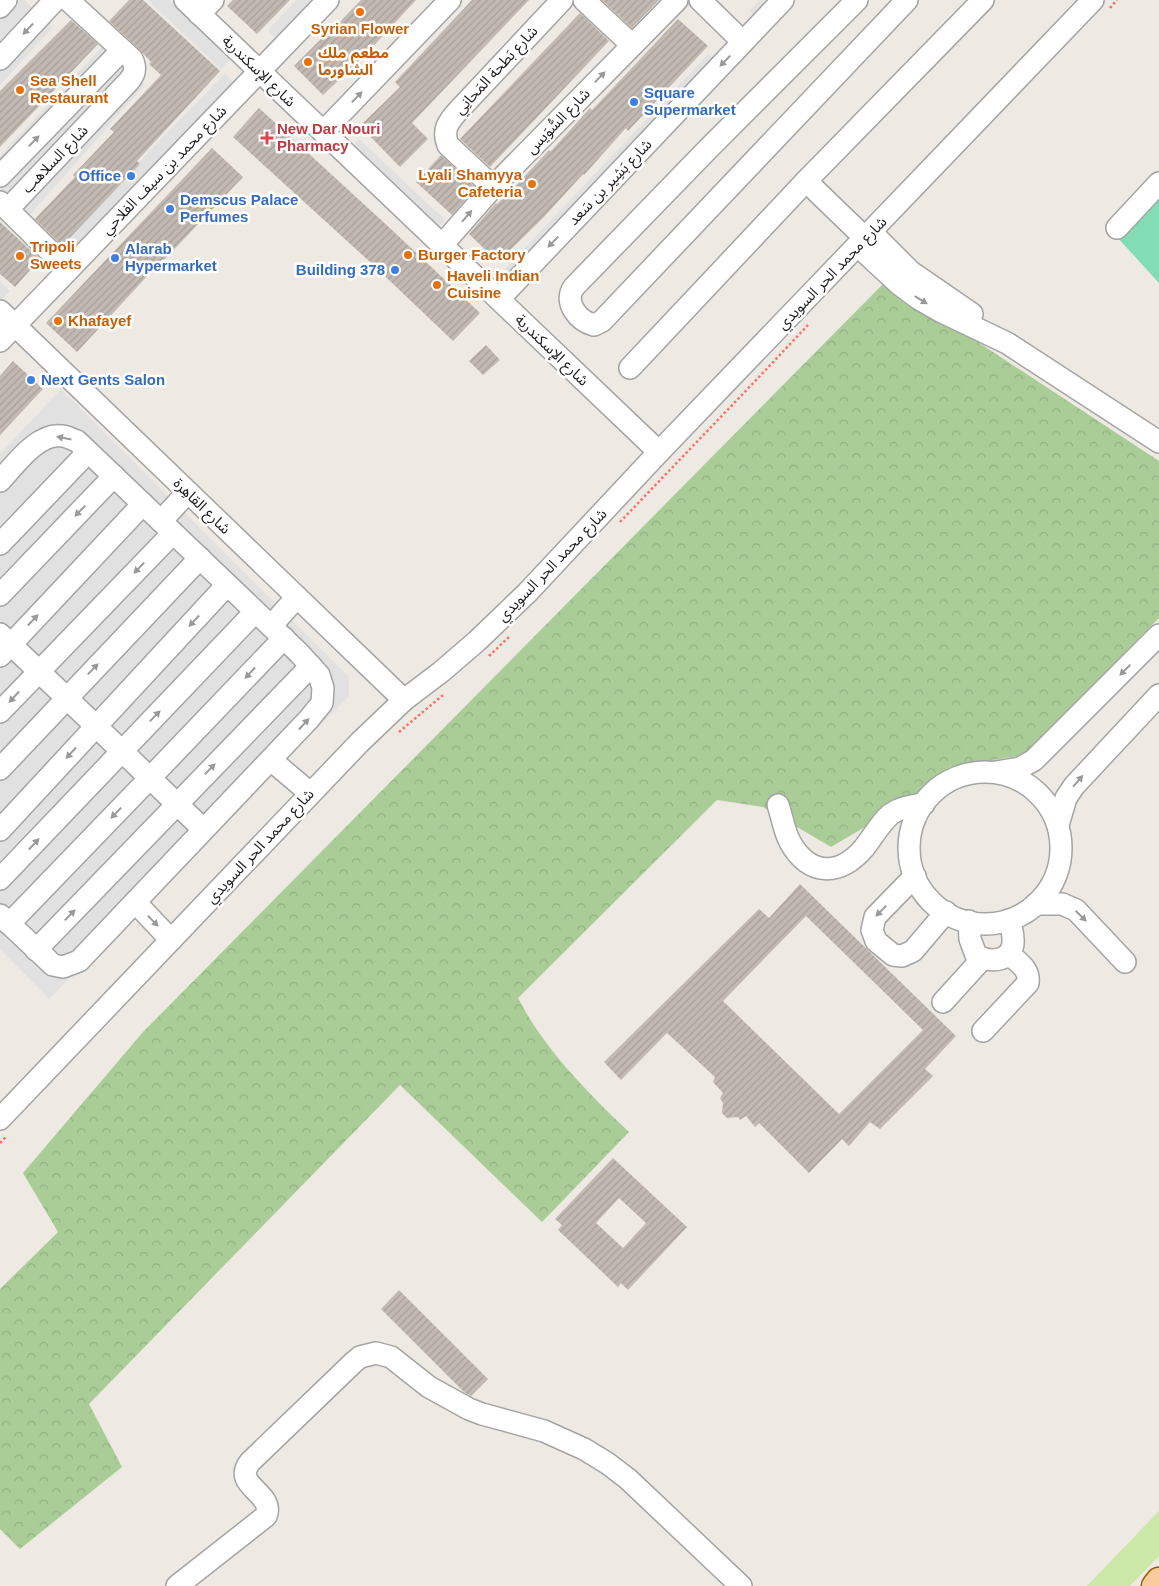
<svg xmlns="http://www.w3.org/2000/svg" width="1159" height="1586" viewBox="0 0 1159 1586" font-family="Helvetica,'Noto Sans Arabic',sans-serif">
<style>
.grass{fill:#cbe8a9}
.forest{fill:url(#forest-crowns)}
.pitch{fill:#82dcb4}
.parking{fill:#e1e1e1}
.building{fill:url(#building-hatch);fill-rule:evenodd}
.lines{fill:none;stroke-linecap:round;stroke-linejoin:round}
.minor-casing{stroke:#a4a4a4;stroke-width:24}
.major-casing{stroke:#935b03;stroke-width:29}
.path{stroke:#f7726b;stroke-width:2.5;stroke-dasharray:2.5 2.5;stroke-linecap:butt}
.minor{stroke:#fff;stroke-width:21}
.major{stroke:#facc9c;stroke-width:26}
.oneway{fill:#999}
.food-dot{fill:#e8710a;stroke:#fff;stroke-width:2}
.shop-dot{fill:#3f7fe0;stroke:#fff;stroke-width:2}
.health-dot{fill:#e0444e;stroke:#fff;stroke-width:2}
.labels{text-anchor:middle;stroke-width:5;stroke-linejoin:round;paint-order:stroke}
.food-label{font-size:15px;font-weight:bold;fill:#c56008;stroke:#fff;text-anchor:start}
.street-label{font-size:15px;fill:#1d1d1d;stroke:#fff}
.shop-label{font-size:15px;font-weight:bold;fill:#366cbe;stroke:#fff;text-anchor:start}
.health-label{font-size:15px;font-weight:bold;fill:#be3a42;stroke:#fff;text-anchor:start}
</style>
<defs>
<pattern id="forest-crowns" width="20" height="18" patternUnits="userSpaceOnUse" patternTransform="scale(1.25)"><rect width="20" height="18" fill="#aacd98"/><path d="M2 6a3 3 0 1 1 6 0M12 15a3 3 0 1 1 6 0" fill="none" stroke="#92b083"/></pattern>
<pattern id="building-hatch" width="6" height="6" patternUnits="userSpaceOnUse" patternTransform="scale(1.25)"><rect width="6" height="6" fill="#c2b9b2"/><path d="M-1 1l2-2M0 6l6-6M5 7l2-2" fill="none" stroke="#a69f99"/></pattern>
</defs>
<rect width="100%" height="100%" fill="#eeeae3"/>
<polygon class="grass" points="1159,1511 1159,1556 1130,1586 1087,1586"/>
<path class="forest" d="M884 283 961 331 1159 461V618L1025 755 950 767 911 800 831 847 763 807 717 800 518 998C545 1050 587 1092 629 1132L542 1222 400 1085 89 1404 122 1467 20 1549 0 1529V1289L58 1232 23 1173 143 1032Z"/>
<polygon class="pitch" points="1159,199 1159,283 1117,237"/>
<g class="parking">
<polygon points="0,0 24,0 53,27 0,85"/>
<polygon points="148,0 170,0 232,58 221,69"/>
<polygon points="296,0 315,0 277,40 268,30"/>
<polygon points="760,0 778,0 759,20 749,11"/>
<polygon points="102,47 145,85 28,217 0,190 0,156"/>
<polygon points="708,54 717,62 514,277 505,269"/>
<polygon points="225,73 234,83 68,254 59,245"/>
<polygon points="359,139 445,220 435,231 349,150"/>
<polygon points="0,281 10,291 0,301"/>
<polygon points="61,389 349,677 349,696 49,999 0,949 0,454"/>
</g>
<g class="building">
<polygon points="129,0 143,0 220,71 137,161 140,164 62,246 35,219 75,177 73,175 114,132 110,129 161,75 149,64 151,62 140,50 109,21"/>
<polygon points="233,0 290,0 257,34 227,6"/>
<polygon points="361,0 416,0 364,56 323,95 294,66 330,30 331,31"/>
<polygon points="472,0 529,0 412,123 428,139 400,167 360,126 400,87 395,82"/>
<polygon points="602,0 659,0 632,28"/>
<polygon points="580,13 609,41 490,167 460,139"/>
<polygon points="678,19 708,46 628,131 626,128 584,175 583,174 543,218 498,262 469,234 496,203 497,204 509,193 549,150 551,151 590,108 592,110"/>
<polygon points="71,20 98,44 0,147 0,91"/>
<polygon points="259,108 392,230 480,313 453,341 369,261 233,137"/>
<polygon points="212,148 243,177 164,260 163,259 77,352 46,323"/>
<polygon points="441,155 476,188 452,215 416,182"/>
<polygon points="0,222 40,259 15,287 0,274"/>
<polygon points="486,345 500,360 483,375 469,361"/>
<polygon points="13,361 43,389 0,435 0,376"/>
<path d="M800 884 956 1036 925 1069 933 1076 880 1129 870 1122 849 1146 842 1139 809 1173 759 1123 755 1127 746 1116 740 1120 738 1117 727 1118 722 1113 723 1103 720 1098 723 1093 713 1082 715 1077 667 1033 621 1080 604 1062 759 909 769 918ZM806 916 923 1030 839 1114 723 1001Z"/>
<path d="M613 1158 687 1227 628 1290 621 1283 618 1287 558 1230 562 1225 555 1219ZM619 1198 646 1223 623 1248 596 1223Z"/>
<polygon points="399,1290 488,1379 471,1396 464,1392 381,1309"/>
</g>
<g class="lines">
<defs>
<g id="minor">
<polyline points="185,0 659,452"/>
<polyline points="584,0 632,45"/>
<polyline points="700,0 743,42"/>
<path d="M857 0 709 148 574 287C563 302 578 321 594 325L602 321 907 0"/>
<polyline points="0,7 6,0"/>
<polyline points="199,14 213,0"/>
<polyline points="0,59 55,0"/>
<polyline points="323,132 450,0"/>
<polyline points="0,176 122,50"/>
<polyline points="806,181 865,238"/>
<path d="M493 187 448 145C442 130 448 122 458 111L562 0"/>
<polyline points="0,202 68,269"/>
<path d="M8 209 129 81C136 73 136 67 132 59L68 0"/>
<polyline points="1117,228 1159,183"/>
<polyline points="871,232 911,272 972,314"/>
<polyline points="442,245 493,187 677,0"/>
<polyline points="858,246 899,284 919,299 940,311 1007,343 1159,442"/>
<polyline points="499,299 783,0"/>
<polyline points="0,311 404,700"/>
<polyline points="0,341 328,0"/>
<polyline points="630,368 806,181 983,0"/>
<path d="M0 481C15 465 38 432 62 436 67 436 73 440 77 441L299 653 319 675 323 688 322 703 309 719 79 961 63 967 53 965 0 915"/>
<polyline points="161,521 188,492"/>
<polyline points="0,544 88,452"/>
<polyline points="0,595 114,476"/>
<polyline points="271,626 297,597"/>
<polyline points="0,634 203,829"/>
<polyline points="0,656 143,504"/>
<polyline points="0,712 173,533"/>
<polyline points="271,760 310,793"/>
<polyline points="0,769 200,558"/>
<polyline points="996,772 1020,768 1034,760 1159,635"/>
<circle cx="985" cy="848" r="76"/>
<path d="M778 805C782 816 784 831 790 842 809 876 839 877 864 848 873 837 880 823 891 814 901 807 912 806 924 804"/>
<polyline points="1058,825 1066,798 1074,786 1159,695"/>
<polyline points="0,830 227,585"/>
<polyline points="915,876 875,917 872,930 876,941 893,955 902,956 913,951 946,912"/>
<polyline points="0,879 255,612"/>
<polyline points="135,902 171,940"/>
<polyline points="1036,904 1062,904 1076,910 1125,962"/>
<path d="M969 921 970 939 976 955C991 964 1015 961 1013 939 1013 933 1011 926 1009 920"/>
<polyline points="9,924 150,778 284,638"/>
<polyline points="36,950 311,666"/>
<polyline points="943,1002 982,959"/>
<path d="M983 1031 1028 983C1030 969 1019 963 1009 954"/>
<polyline points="0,1119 360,742 404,700 441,672 477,641 527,593 659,452 1093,0"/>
<path d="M177 1586 266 1516C276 1493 231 1486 250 1462L354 1362 360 1357 376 1353 391 1357 429 1387 469 1409 482 1414 544 1431 584 1449 607 1463 628 1479 741 1586"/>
</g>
<polyline id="major" points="1155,1586 1159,1581"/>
</defs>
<use href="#minor" class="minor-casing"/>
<use href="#major" class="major-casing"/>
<g class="path">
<polyline points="1110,8 1117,0"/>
<polyline points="620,522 760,376 808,325"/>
<polyline points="489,656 510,636"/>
<polyline points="399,732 443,695"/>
<polyline points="0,1143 7,1136"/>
</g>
<use href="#minor" class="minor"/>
<use href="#major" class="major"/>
</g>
<defs><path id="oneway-solid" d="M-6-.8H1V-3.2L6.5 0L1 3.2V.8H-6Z" transform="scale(1.25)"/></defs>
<g class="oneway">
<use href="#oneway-solid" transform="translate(28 29) rotate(133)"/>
<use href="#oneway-solid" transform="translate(725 61) rotate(134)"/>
<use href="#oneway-solid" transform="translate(600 77) rotate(-46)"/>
<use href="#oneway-solid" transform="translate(357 97) rotate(-46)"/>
<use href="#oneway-solid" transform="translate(34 141) rotate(-46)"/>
<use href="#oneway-solid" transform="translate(467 216) rotate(-49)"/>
<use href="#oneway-solid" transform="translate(553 242) rotate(134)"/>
<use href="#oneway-solid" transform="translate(921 300) rotate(32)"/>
<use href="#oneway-solid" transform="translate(64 438) rotate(-169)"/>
<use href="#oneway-solid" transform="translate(80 511) rotate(134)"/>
<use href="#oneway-solid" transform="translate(139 568) rotate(134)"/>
<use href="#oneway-solid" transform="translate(33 620) rotate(-47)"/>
<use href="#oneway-solid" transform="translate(194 621) rotate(133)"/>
<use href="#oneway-solid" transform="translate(93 669) rotate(-46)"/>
<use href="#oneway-solid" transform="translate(1125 670) rotate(135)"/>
<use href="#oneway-solid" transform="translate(250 673) rotate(133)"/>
<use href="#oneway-solid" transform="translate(14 697) rotate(133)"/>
<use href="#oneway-solid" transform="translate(155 716) rotate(-46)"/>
<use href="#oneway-solid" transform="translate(304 724) rotate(-47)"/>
<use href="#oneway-solid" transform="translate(71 753) rotate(133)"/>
<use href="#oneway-solid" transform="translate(210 769) rotate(-46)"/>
<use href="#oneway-solid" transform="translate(1078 781) rotate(-49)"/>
<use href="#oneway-solid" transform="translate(116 813) rotate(134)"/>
<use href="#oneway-solid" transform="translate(34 844) rotate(-47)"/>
<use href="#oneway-solid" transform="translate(881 911) rotate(134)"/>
<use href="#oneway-solid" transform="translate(70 915) rotate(-46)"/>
<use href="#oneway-solid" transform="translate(1081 916) rotate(44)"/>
<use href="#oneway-solid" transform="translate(153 921) rotate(46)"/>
</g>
<g class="food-dot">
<circle cx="360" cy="12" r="5"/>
<circle cx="308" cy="62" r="5"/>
<circle cx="20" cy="90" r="5"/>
<circle cx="532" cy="184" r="5"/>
<circle cx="408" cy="255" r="5"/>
<circle cx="20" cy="256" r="5"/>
<circle cx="437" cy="285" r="5"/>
<circle cx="58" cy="321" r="5"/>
</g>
<g class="shop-dot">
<circle cx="634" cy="102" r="5"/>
<circle cx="131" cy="176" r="5"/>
<circle cx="170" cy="209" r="5"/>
<circle cx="115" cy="258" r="5"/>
<circle cx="395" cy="270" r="5"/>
<circle cx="31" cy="380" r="5"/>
</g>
<path class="health-dot" d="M264.5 130.5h5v5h5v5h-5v5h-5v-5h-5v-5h5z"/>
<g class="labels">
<g class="food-label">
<text x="360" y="34" text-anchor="middle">Syrian Flower</text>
<text x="318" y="58">مطعم ملك<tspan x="318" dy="17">الشاورما</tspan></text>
<text x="30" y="86">Sea Shell<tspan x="30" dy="17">Restaurant</tspan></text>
<text x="522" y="180" text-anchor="end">Lyali Shamyya<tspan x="522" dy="17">Cafeteria</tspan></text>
<text x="30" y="252">Tripoli<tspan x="30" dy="17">Sweets</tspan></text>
<text x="418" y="260">Burger Factory</text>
<text x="447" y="281">Haveli Indian<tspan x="447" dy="17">Cuisine</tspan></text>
<text x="68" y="326">Khafayef</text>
</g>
<g class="street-label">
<text transform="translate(496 70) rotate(-47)" y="5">شارع بَطحة المَحانِي</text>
<text transform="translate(259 71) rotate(44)" y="5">شارع الإسكندرية</text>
<text transform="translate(558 121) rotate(-46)" y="5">شارع السُّوَيس</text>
<text transform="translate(55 159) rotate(-46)" y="5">شارع السلاهب</text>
<text transform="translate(164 170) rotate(-46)" y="5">شارع محمد بن سيف الفلاحي</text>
<text transform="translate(610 182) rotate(-46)" y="5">شارع بَشِير بن سَعد</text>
<text transform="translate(832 273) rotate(-46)" y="5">شارع محمد الحر السويدي</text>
<text transform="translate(552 350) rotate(44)" y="5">شارع الإسكندرية</text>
<text transform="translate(202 506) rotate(44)" y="5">شارع القاهِرة</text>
<text transform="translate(552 565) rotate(-46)" y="5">شارع محمد الحر السويدي</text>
<text transform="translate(260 846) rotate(-47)" y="5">شارع محمد الحر السويدي</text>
</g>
<g class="shop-label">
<text x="644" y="98">Square<tspan x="644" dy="17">Supermarket</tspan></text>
<text x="121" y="181" text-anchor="end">Office</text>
<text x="180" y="205">Demscus Palace<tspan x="180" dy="17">Perfumes</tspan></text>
<text x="125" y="254">Alarab<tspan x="125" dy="17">Hypermarket</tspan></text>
<text x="385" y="275" text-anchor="end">Building 378</text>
<text x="41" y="385">Next Gents Salon</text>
</g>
<g class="health-label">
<text x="277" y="134">New Dar Nouri<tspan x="277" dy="17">Pharmacy</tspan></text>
</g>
</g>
</svg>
